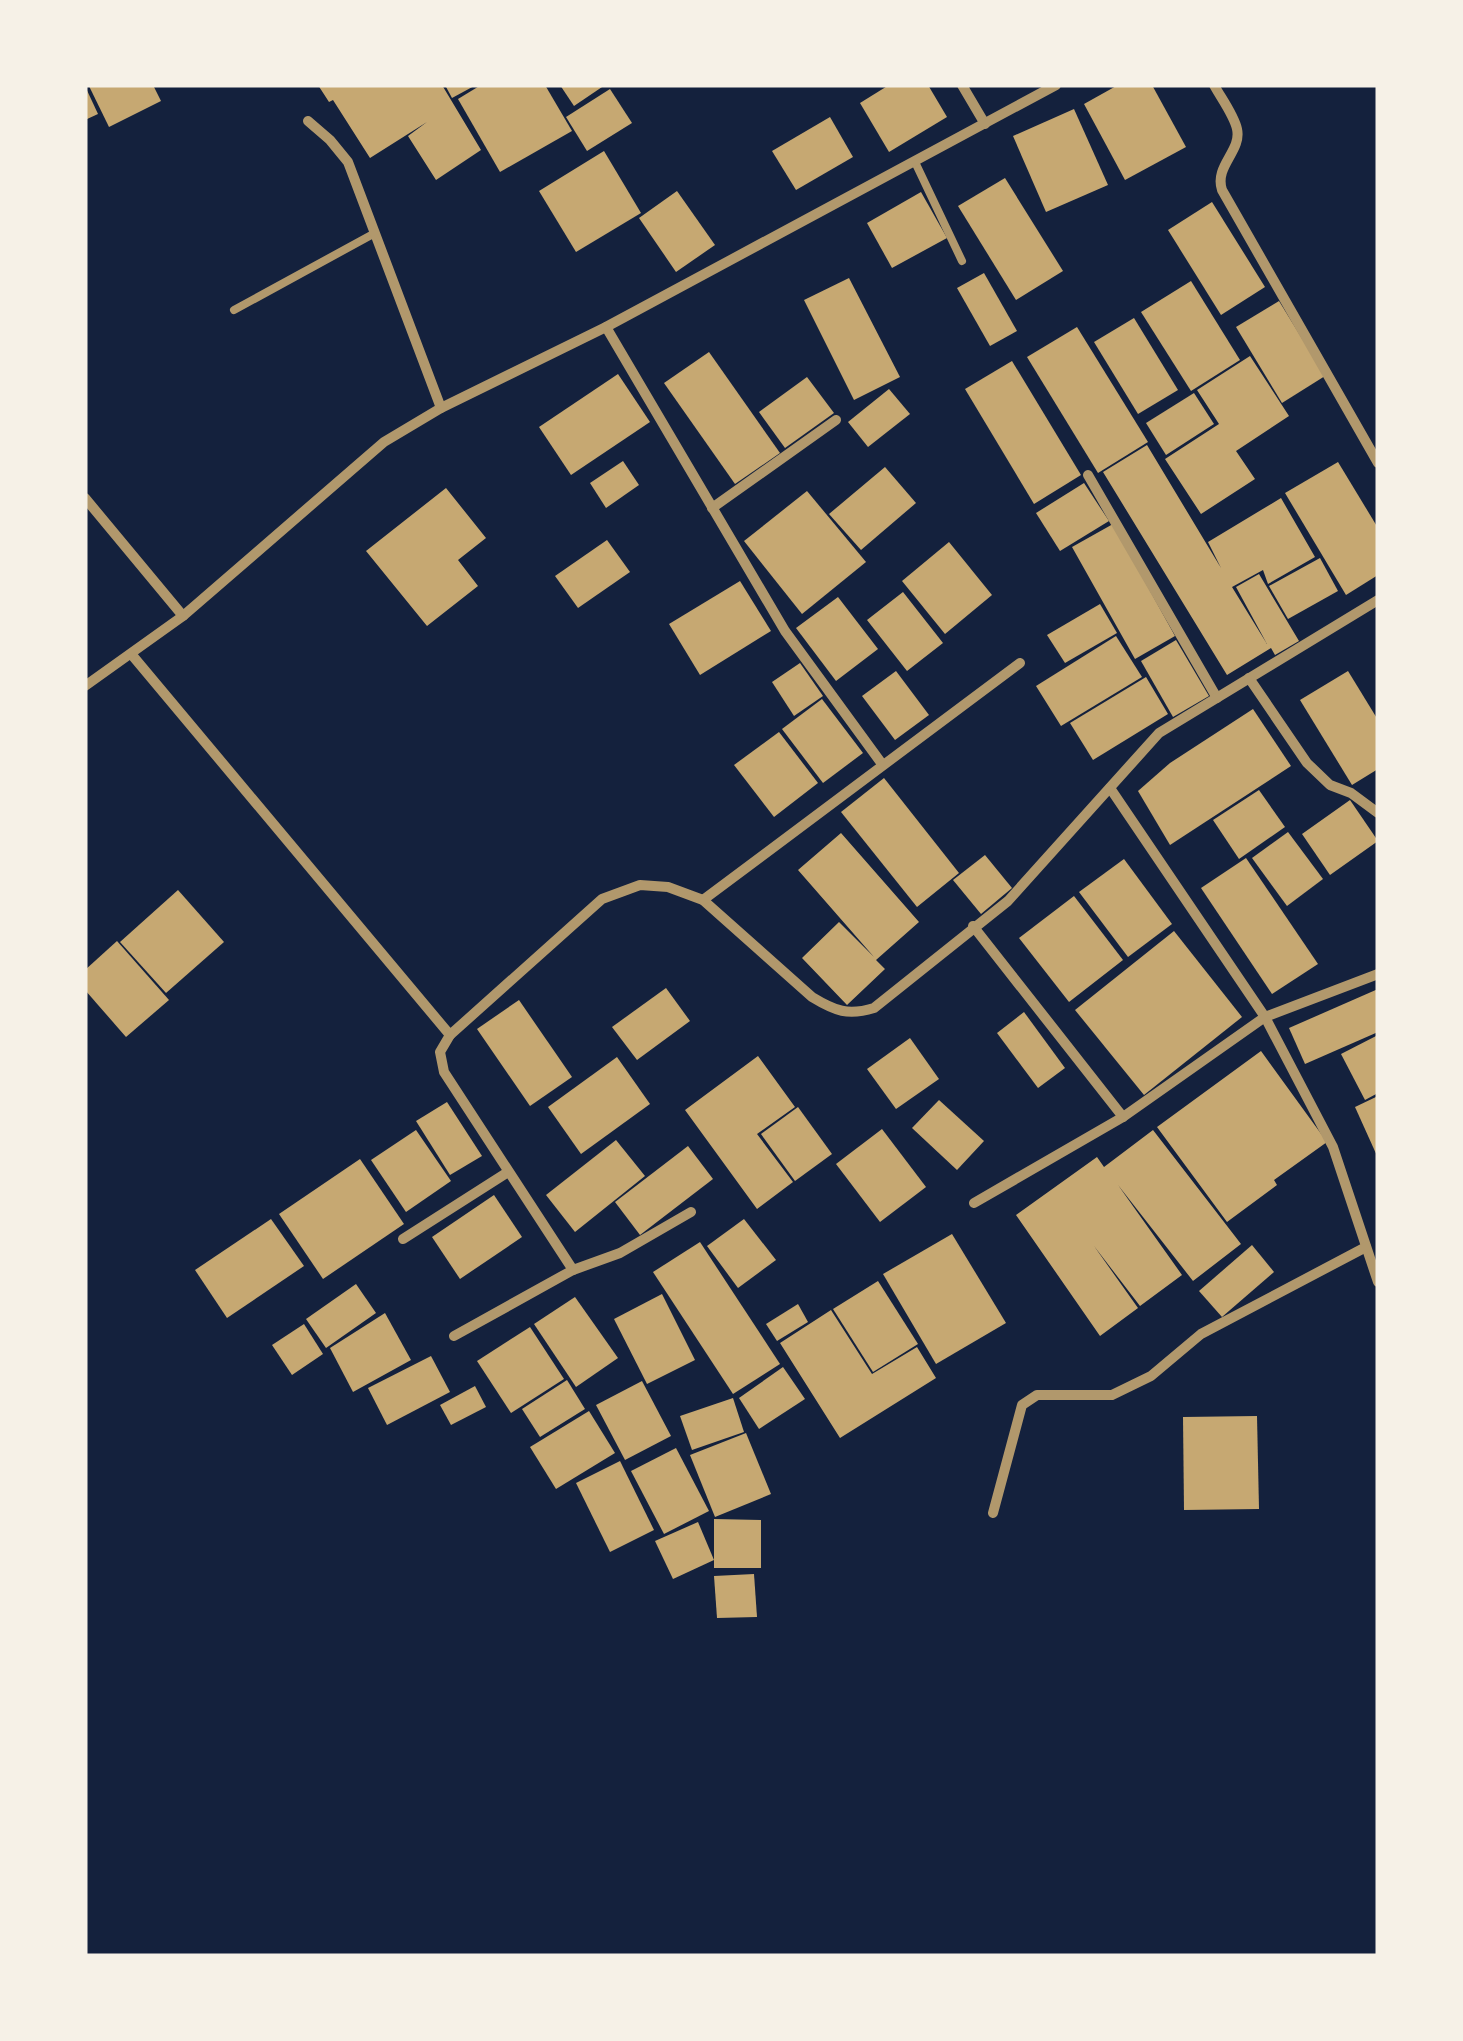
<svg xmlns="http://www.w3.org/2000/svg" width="1463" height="2041" viewBox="0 0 1463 2041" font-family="Rubik,sans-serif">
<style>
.building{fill:#c6a872}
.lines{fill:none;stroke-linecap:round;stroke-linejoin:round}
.service{stroke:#b1986c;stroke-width:8}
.minor{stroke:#b1986c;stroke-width:10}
</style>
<rect width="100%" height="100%" fill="#14213d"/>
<g class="building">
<polygon points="153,85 161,101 109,127 89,86"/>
<polygon points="318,85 442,85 481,150 436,180 408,136 427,122 370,158 333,100 329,102"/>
<polygon points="445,85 476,85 452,98"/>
<polygon points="481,85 545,85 572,131 500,172 458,99"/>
<polygon points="560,85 605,85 574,106"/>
<polygon points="889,85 928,85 947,117 889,152 860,103"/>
<polygon points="1118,85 1152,85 1186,147 1125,180 1084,104"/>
<polygon points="85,86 98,114 85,120"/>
<polygon points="610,89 632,123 587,151 566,117"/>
<polygon points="1074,109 1108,185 1046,212 1013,136"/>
<polygon points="830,117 853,157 796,190 772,151"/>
<polygon points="604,151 641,213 576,252 539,191"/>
<polygon points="1005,178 1063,271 1016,300 958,206"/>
<polygon points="677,191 715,245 676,272 639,218"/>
<polygon points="921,192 947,238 892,268 867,223"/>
<polygon points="1212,202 1265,287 1221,315 1168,230"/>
<polygon points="984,273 1017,331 990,346 957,288"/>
<polygon points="849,278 900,377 854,400 804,300"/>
<polygon points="1191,281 1240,360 1191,391 1141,312"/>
<polygon points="1279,301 1325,376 1282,403 1236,327"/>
<polygon points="1134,318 1178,390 1138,414 1094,342"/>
<polygon points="1077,327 1148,442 1098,473 1027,357"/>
<polygon points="709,352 780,453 735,484 664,383"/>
<polygon points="1250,356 1289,416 1236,451 1255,479 1201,514 1165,459 1219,424 1197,390"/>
<polygon points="1012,361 1081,475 1034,504 965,389"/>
<polygon points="618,374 650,422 571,475 539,427"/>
<polygon points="807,377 834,413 785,448 759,412"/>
<polygon points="889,389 910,414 868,447 848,422"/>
<polygon points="1194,393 1214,424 1166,455 1146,423"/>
<polygon points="1147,445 1221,568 1208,542 1281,498 1315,557 1268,584 1263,570 1232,587 1267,644 1236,587 1259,574 1299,641 1275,655 1271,648 1227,675 1103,472"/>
<polygon points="623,461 639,485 606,508 590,483"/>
<polygon points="1338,462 1378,528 1378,575 1346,595 1285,493"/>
<polygon points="885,467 916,503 861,550 829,514"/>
<polygon points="1084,483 1109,521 1060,551 1036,513"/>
<polygon points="446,488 486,538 458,560 478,586 427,626 366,551"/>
<polygon points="807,491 866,562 802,614 744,541"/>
<polygon points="1113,524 1175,636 1135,659 1072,547"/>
<polygon points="607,540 630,572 578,608 555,576"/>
<polygon points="949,542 992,595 945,634 902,581"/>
<polygon points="1320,558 1338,591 1288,619 1269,586"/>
<polygon points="740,581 771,631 700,675 669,624"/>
<polygon points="903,592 943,643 907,671 867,620"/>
<polygon points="838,597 878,649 836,681 796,628"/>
<polygon points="1100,604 1117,633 1065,663 1047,635"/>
<polygon points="1116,636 1142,677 1061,726 1036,686"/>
<polygon points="1176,640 1209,696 1173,717 1141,661"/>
<polygon points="800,663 823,696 794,716 772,682"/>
<polygon points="896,671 929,715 895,740 862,696"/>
<polygon points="1348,671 1378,720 1378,769 1352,785 1300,700"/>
<polygon points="1146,677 1168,714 1093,760 1070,723"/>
<polygon points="822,699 863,753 823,783 782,729"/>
<polygon points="1253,709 1291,766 1170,845 1138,791 1170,763"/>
<polygon points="779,732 818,783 774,817 734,765"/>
<polygon points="884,778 959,873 917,907 841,812"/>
<polygon points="1259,790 1285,827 1239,859 1213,820"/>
<polygon points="1350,800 1378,841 1330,875 1302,834"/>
<polygon points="1288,832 1323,879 1287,906 1252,858"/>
<polygon points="841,833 919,922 876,960 885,969 847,1005 802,958 839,922 874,957 798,870"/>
<polygon points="985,855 1012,888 981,914 953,880"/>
<polygon points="1246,858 1318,964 1272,994 1201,888"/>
<polygon points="1124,859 1172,924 1128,957 1079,892"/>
<polygon points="178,890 224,942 166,993 120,942"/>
<polygon points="1074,896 1123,960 1069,1002 1019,938"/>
<polygon points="1174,931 1242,1017 1144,1095 1075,1010"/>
<polygon points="117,941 169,1000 126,1037 85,990 85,970"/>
<polygon points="666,988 690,1021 637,1060 612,1027"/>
<polygon points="1378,989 1378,1032 1305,1064 1289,1028"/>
<polygon points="519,1000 572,1077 530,1106 477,1029"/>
<polygon points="1024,1012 1065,1068 1038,1088 997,1033"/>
<polygon points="1378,1035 1378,1093 1365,1100 1341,1054"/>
<polygon points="910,1038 939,1079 896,1109 867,1069"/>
<polygon points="1261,1051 1327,1142 1274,1180 1277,1185 1227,1222 1157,1127"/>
<polygon points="758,1056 795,1107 757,1134 793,1182 757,1209 685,1110"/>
<polygon points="617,1057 650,1104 581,1154 548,1107"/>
<polygon points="1378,1096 1378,1158 1355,1107"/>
<polygon points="939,1100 984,1141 957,1170 912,1128"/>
<polygon points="447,1102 482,1156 450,1175 416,1121"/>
<polygon points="798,1107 832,1154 795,1181 761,1134"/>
<polygon points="882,1129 926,1187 880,1222 836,1164"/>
<polygon points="416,1130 451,1181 406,1212 371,1160"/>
<polygon points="1153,1130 1241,1244 1193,1281 1118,1185 1182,1275 1140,1306 1094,1246 1138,1308 1100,1336 1016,1215 1097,1157 1104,1167"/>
<polygon points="616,1140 645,1176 575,1232 546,1195"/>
<polygon points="688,1146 713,1179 640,1235 615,1202"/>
<polygon points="360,1159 404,1224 323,1279 279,1214"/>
<polygon points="494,1195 522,1237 460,1279 432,1237"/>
<polygon points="271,1219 304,1266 227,1318 195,1270"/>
<polygon points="744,1219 776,1260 738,1288 707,1246"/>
<polygon points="952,1234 1006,1323 936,1364 883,1274"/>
<polygon points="700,1242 780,1364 733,1394 653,1272"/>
<polygon points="1252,1245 1274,1272 1222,1317 1199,1291"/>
<polygon points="878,1281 918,1344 873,1372 833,1309"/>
<polygon points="356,1284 376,1313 326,1348 306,1319"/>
<polygon points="662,1294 695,1360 647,1384 614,1319"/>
<polygon points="575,1297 618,1358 576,1387 534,1324"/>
<polygon points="798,1304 808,1322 777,1341 766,1324"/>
<polygon points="831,1310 872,1374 917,1347 936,1378 840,1438 780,1343"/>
<polygon points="385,1313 411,1360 353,1392 330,1348"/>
<polygon points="304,1324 323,1354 292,1375 272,1345"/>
<polygon points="530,1327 564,1379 511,1413 477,1361"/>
<polygon points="431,1356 450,1392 387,1425 368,1388"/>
<polygon points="783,1367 805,1399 759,1429 739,1398"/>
<polygon points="567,1380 585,1409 540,1437 522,1409"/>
<polygon points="642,1381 671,1436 625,1460 596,1405"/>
<polygon points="475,1386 486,1407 451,1425 440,1405"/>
<polygon points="733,1398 744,1432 692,1450 680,1416"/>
<polygon points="589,1411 615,1453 556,1489 530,1447"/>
<polygon points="1257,1416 1259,1509 1184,1510 1183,1417"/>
<polygon points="746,1433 771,1494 715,1517 690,1455"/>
<polygon points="676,1448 709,1511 664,1534 631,1471"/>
<polygon points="620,1461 654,1530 610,1552 576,1483"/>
<polygon points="714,1519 761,1520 761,1568 714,1568"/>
<polygon points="698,1522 714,1560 673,1579 655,1541"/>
<polygon points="754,1574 757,1617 717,1618 714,1576"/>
</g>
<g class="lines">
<g class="service">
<polyline points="915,162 962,261"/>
<polyline points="234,310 375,233"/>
</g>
<g class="minor">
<polyline points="962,85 985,124"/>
<path d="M1214 85C1221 98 1234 115 1237 129 1242 151 1214 166 1222 190L1378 463"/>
<polyline points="308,121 330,140 348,162 441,408"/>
<polyline points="606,327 785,631 882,764"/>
<polyline points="1088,475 1217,698"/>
<polyline points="85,498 183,616"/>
<polyline points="712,508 836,420"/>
<path d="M132 655 450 1035 602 899 640 885 668 887 703 900 812 997C835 1011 848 1016 874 1008L1008 901 1159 733 1378 600"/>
<polyline points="1249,678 1307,763 1330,785 1351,793 1378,813"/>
<polyline points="85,686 183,616 384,442 441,408 606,327 1056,85"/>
<polyline points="1110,788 1265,1017 1333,1147 1378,1282"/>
<polyline points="703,900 1020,663"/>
<polyline points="973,926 1123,1117"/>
<polyline points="450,1035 440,1052 444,1072 573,1270"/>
<polyline points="974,1203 1123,1117 1265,1017 1378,974"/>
<polyline points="403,1239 508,1172"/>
<polyline points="454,1336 573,1270 620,1253 691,1212"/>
<polyline points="993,1513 1022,1405 1037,1395 1112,1395 1151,1376 1201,1334 1366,1247"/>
</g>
</g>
<rect width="1463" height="2041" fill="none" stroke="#f6f1e7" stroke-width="175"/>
</svg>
